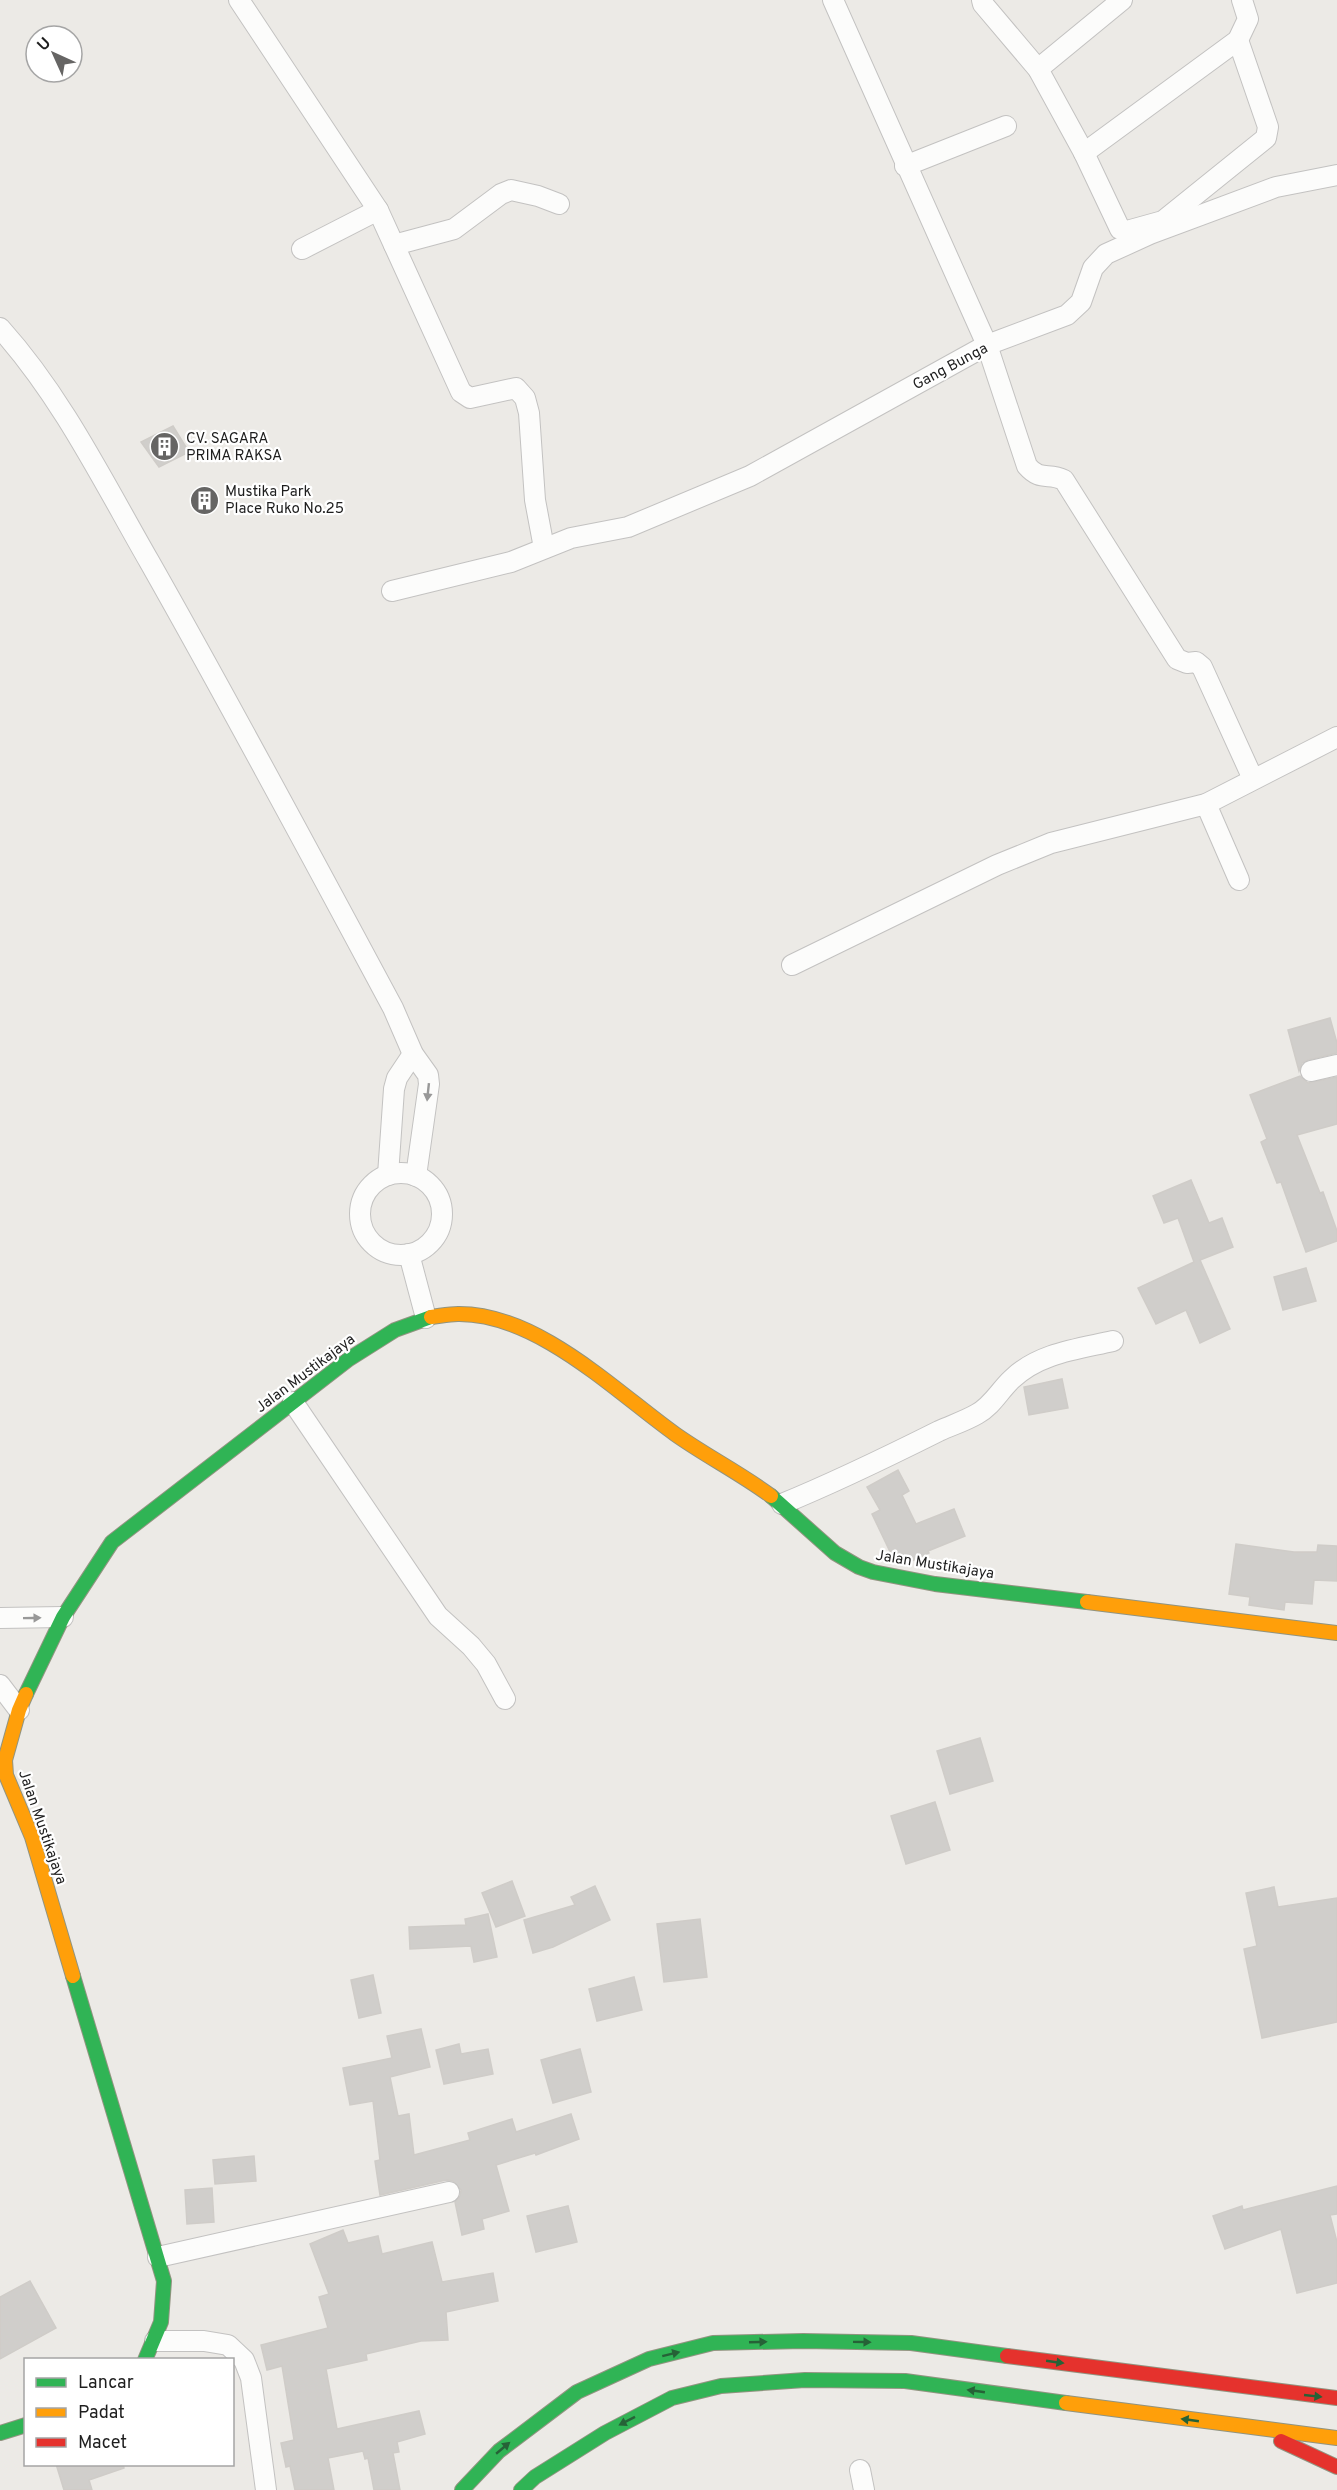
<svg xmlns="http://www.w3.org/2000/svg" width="1337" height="2490" viewBox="0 0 1337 2490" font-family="Overpass,sans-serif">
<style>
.building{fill:#d0cecb;stroke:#cfccc8;stroke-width:1.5}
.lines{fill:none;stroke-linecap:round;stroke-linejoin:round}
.street-casing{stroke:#c3c2c1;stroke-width:22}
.fast-casing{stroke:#919480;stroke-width:16}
.slow-casing{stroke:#919480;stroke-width:16}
.jam-casing{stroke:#919480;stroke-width:16}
.street{stroke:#fcfcfb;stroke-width:20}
.fast{stroke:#30b455;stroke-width:14}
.slow{stroke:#ff9f0a;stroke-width:14}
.jam{stroke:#e5322d;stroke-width:14}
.oneway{fill:#989898}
.oneway2{fill:#266237}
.labels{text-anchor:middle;stroke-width:4.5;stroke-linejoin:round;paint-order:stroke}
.street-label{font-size:15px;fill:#1e1e1e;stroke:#fff}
.poi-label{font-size:15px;fill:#1e1e1e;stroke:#fff;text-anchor:start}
</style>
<rect width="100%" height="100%" fill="#eceae6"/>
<g class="building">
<polygon points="173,426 189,452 159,467 141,442"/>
<polygon points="1330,1018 1337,1043 1337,1053 1308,1060 1302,1063 1299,1071 1288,1030"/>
<polygon points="1300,1076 1308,1083 1337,1077 1337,1124 1297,1135 1320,1193 1323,1192 1337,1231 1337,1241 1306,1252 1281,1182 1277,1183 1261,1142 1267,1139 1250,1095"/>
<polygon points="1191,1180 1209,1223 1222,1218 1233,1247 1200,1260 1230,1329 1200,1343 1186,1310 1156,1324 1138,1288 1194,1262 1178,1218 1164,1223 1153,1196"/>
<polygon points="1306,1268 1316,1301 1283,1310 1274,1277"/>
<polygon points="1062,1379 1068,1408 1029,1415 1024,1387"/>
<polygon points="898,1470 909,1491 902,1495 916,1524 954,1509 965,1536 928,1551 929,1553 908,1563 894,1560 872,1514 880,1510 867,1487"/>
<polygon points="1236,1544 1294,1552 1317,1552 1318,1545 1337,1546 1337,1581 1314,1580 1312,1604 1285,1602 1284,1610 1249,1605 1250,1597 1229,1594"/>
<polygon points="980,1738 993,1781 950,1794 937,1751"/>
<polygon points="935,1802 950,1850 906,1864 891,1816"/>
<polygon points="512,1881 525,1916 496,1927 482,1893"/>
<polygon points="595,1886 610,1920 553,1947 533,1953 524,1920 575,1905 571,1897"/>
<polygon points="1274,1887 1278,1907 1337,1898 1337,2022 1262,2038 1244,1949 1257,1946 1246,1893"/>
<polygon points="488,1914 497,1957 474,1962 471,1946 410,1949 409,1927 466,1925 465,1919"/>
<polygon points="700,1919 707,1977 664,1982 657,1924"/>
<polygon points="373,1975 381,2013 359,2018 351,1980"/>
<polygon points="634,1977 642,2010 597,2021 589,1989"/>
<polygon points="421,2029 430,2067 390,2077 398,2116 409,2114 414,2155 470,2140 468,2133 512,2119 516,2132 571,2114 579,2139 536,2155 535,2153 496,2165 509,2211 482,2219 484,2229 462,2235 455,2202 460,2196 461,2190 453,2181 446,2180 380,2195 375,2161 380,2160 373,2101 350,2105 343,2068 392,2058 387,2036"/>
<polygon points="459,2044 461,2054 488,2049 493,2074 444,2084 436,2050"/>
<polygon points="580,2049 591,2092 553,2103 541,2060"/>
<polygon points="254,2156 256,2181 215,2184 213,2160"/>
<polygon points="1337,2186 1337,2214 1330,2215 1337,2242 1337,2283 1297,2293 1281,2229 1225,2249 1213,2216 1242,2206 1243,2210"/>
<polygon points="212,2188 214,2222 187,2224 185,2190"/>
<polygon points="568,2206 577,2242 536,2252 527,2216"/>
<polygon points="343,2230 348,2243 378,2236 382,2254 432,2242 442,2282 493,2273 498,2301 446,2312 448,2340 421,2341 366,2354 367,2360 326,2369 337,2429 419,2411 425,2434 397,2442 399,2452 393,2453 400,2490 374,2490 368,2458 365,2459 363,2451 328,2458 334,2490 295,2490 290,2466 286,2467 281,2443 294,2440 282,2366 267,2370 261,2345 328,2328 319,2297 329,2294 310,2244"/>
<polygon points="30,2281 56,2328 0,2359 0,2297"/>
<polygon points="56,2464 123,2464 124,2468 89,2480 92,2490 64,2490"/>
</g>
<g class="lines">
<defs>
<g id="street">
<polyline points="239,0 378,210 461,392 470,398 516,388 525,398 529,413 535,500 544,548"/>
<path d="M833 0 987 345 1027 466C1041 482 1048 472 1064 480L1177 659 1187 663 1196 662 1202 667 1253 779"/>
<polyline points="982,0 983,4 1038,69 1084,153 1120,229 1127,231 1163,221 1266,138 1268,127 1238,40"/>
<polyline points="1038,69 1122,0"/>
<polyline points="1084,153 1238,40 1248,19 1242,0"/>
<polyline points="905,166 1006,126"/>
<polyline points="394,245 454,229 501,194 511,190 538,196 559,204"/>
<polyline points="302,249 378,210"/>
<path d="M0 328C62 397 103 481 149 561 233 709 313 859 393 1008L413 1054 428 1075 429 1084 416 1176"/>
<polyline points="392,591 511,562 571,538 628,527 750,476 987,345 1067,315 1081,302 1093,268 1106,254 1150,234 1276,187 1337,175"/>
<polyline points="1206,804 1239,880"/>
<polyline points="792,965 997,865 1051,843 1206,804 1337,737"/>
<polyline points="1311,1071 1337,1065"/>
<circle cx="401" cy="1214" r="41"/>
<polyline points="388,1175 394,1089 397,1078 413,1054"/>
<polyline points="409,1254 426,1318"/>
<polyline points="293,1402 438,1616 471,1646 486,1664 505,1699"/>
<path d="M782 1504C836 1482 887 1457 939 1431 952 1425 965 1421 977 1414 993 1405 999 1391 1012 1379 1039 1353 1078 1349 1113 1341"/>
<polyline points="0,1618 63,1617"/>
<polyline points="0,1685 19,1710"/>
<polyline points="158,2257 449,2192"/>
<polyline points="155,2341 204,2341 228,2345 244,2360 251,2378 266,2490"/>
<polyline points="860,2470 864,2490"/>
</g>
<g id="fast">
<polyline points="771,1496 835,1553 859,1567 873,1572 935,1584 1087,1602"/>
<polyline points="26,1694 63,1617 112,1542 349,1359 395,1330 431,1317"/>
<polyline points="73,1976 164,2281 161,2322 145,2360"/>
<polyline points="0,2433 26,2425"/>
<polyline points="462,2490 499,2451 577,2392 649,2359 713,2343 803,2341 911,2343 1007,2356"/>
<polyline points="521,2490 535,2477 605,2433 672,2398 721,2386 805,2380 905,2381 1066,2403"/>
</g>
<g id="slow">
<path d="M431 1317C440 1316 449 1314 458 1314 537 1313 615 1391 675 1434 706 1456 740 1473 771 1496"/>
<polyline points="1087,1602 1337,1633"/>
<polyline points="26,1694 19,1710 5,1760 6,1775 32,1837 73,1976"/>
<polyline points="1066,2403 1337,2438"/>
</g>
<g id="jam">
<polyline points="1007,2356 1337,2398"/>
<polyline points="1281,2441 1337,2467"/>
</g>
</defs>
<use href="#street" class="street-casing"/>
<use href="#fast" class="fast-casing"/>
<use href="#slow" class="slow-casing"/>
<use href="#jam" class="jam-casing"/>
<use href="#street" class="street"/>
<use href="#fast" class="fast"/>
<use href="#slow" class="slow"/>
<use href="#jam" class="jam"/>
</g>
<defs><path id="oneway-solid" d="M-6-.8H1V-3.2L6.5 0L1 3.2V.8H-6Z" transform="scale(1.5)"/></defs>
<g class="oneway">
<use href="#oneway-solid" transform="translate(428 1092) rotate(96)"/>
<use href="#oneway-solid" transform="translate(32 1618) rotate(-1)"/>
</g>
<g class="oneway2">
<use href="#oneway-solid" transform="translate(758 2342) rotate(-2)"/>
<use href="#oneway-solid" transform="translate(862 2342) rotate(1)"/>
<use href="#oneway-solid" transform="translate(671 2354) rotate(-14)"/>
<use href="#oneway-solid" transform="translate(1055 2362) rotate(8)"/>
<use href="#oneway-solid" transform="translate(976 2391) rotate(-172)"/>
<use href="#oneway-solid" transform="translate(1313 2396) rotate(6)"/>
<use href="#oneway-solid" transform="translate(1190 2420) rotate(-172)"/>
<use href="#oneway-solid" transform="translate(627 2421) rotate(153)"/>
<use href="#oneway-solid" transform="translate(503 2448) rotate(-40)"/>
</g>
<defs>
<symbol id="building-disc" viewBox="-11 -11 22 22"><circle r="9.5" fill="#666564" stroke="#fff"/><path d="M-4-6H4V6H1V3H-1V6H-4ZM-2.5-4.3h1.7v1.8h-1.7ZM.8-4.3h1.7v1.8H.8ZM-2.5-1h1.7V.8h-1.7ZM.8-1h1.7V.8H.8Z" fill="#fff"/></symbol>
</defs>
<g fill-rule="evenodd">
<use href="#building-disc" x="148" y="430" width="33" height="33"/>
<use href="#building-disc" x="188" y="484" width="33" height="33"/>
</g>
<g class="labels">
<g class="street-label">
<text transform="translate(950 366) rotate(-28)" y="5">Gang Bunga</text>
<text transform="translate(305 1373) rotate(-37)" y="5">Jalan Mustikajaya</text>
<text transform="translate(935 1564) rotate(9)" y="5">Jalan Mustikajaya</text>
<text transform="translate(43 1827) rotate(71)" y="5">Jalan Mustikajaya</text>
</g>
<g class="poi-label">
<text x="186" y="443">CV. SAGARA<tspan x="186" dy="17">PRIMA RAKSA</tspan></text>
<text x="225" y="496">Mustika Park<tspan x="225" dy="17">Place Ruko No.25</tspan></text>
</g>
</g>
<rect x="24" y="2358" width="210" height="108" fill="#ffffff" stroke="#a5a5a5" stroke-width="1.5"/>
<rect x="36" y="2378" width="30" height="9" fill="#30b455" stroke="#a5a5a5" stroke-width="1.5"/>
<text x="78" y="2388" font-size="18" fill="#1e1e1e">Lancar</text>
<rect x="36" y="2408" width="30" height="9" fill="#ff9f0a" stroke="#a5a5a5" stroke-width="1.5"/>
<text x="78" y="2418" font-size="18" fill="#1e1e1e">Padat</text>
<rect x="36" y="2438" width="30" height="9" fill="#e5322d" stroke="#a5a5a5" stroke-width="1.5"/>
<text x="78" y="2448" font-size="18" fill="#1e1e1e">Macet</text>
<g transform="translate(54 54) rotate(315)"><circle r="28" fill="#ffffff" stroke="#a5a5a5" stroke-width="1.5"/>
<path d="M0-4.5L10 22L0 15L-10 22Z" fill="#666564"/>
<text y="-9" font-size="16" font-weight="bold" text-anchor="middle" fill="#1e1e1e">U</text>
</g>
</svg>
